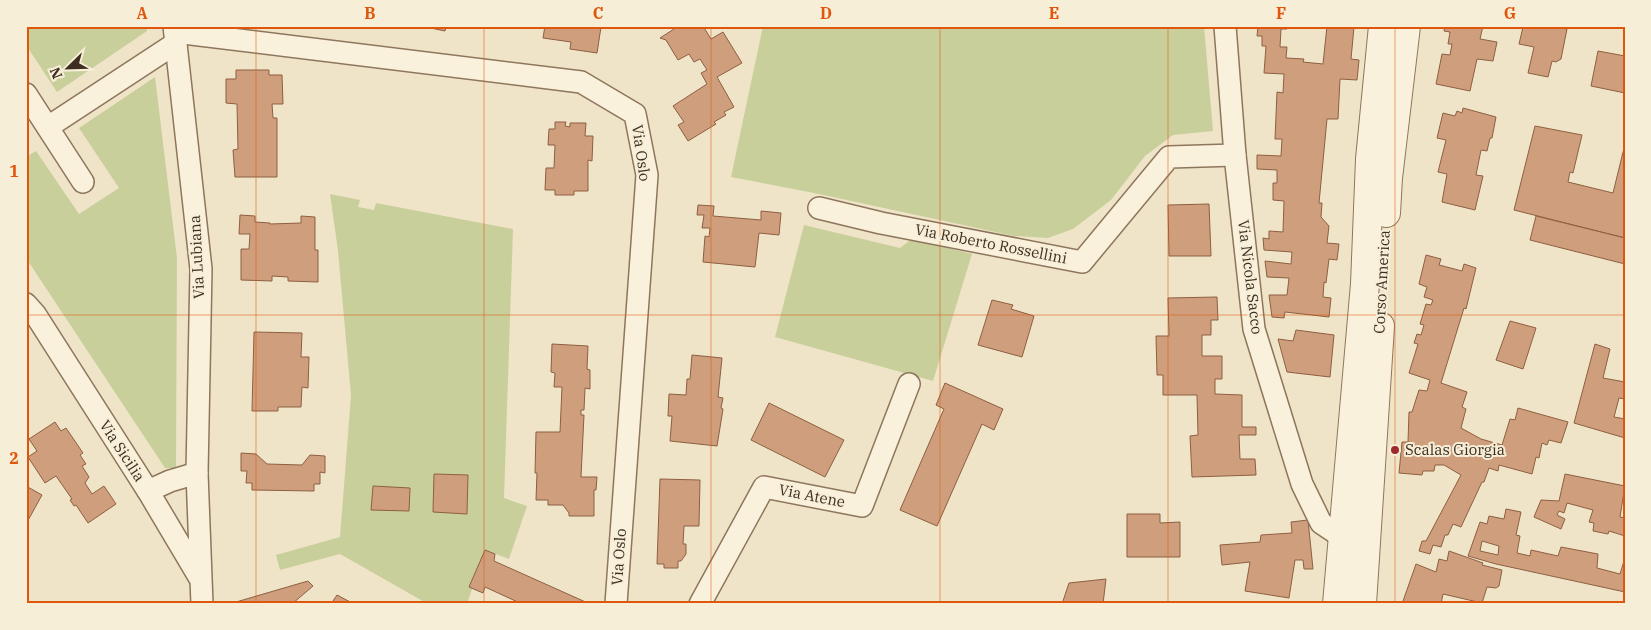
<svg xmlns="http://www.w3.org/2000/svg" width="1651" height="630" viewBox="0 0 1651 630" font-family="'IBM Plex Serif',serif">
<style>
.green{fill:#c9cf9b}
.building{fill:#cf9f7d;stroke:#8d5f41;fill-rule:evenodd}
.lines{fill:none;stroke-linecap:round;stroke-linejoin:round}
.minor-casing{stroke:#8d765c;stroke-width:24}
.tertiary-casing{stroke:#8d765c;stroke-width:30}
.minor{stroke:#faf1dc;stroke-width:21}
.tertiary{stroke:#faf1dc;stroke-width:28}
.grid{fill:none;stroke:#df570d;stroke-width:1;stroke-opacity:0.55}
.poi-dot{fill:#9e2a2b;stroke:#f7eed8;stroke-width:2}
.labels{text-anchor:middle;stroke-width:4;stroke-linejoin:round;paint-order:stroke}
.street-label{font-size:15px;fill:#3d2e20;stroke:#f7eed8}
.poi-label{font-size:15px;fill:#3d2e20;stroke:#f7eed8;text-anchor:start}
.neatline{fill:none;stroke:#df570d;stroke-width:2}
.grid-label{font-size:16px;text-anchor:middle;font-weight:bold;fill:#df570d}
</style>
<rect width="100%" height="100%" fill="#f0e4c8"/>
<g class="green">
<polygon points="26,26 146,26 147,31 57,92 26,45"/>
<polygon points="763,26 1204,26 1213,131 1173,135 1145,156 1111,200 1073,229 1048,238 1014,236 814,193 731,177"/>
<polygon points="155,77 177,258 176,468 165,468 26,258 26,157 36,151 79,214 119,188 79,128"/>
<polygon points="330,194 360,200 358,207 374,210 376,203 513,229 504,498 527,506 509,559 485,550 467,604 428,604 340,554 280,570 276,555 340,537 351,395 338,251"/>
<polygon points="804,225 900,248 912,239 972,254 933,381 775,337"/>
</g>
<g class="building">
<polygon points="426,26 446,26 445,31 426,27"/>
<polygon points="545,26 607,26 607,28 601,27 597,53 570,49 571,42 543,38"/>
<polygon points="672,26 703,26 711,39 723,32 742,63 717,77 734,107 724,112 726,115 714,122 716,124 688,141 678,125 684,122 673,106 707,84 701,73 707,70 700,59 694,62 689,54 678,60 666,40 660,38 674,29"/>
<polygon points="1258,26 1287,26 1287,29 1281,29 1280,47 1287,47 1286,58 1304,59 1303,62 1323,64 1327,26 1362,26 1362,28 1354,27 1351,59 1359,60 1357,80 1340,79 1338,119 1327,119 1319,203 1322,203 1321,217 1329,226 1327,243 1339,244 1337,260 1329,259 1326,283 1324,282 1323,297 1331,298 1329,317 1285,312 1284,318 1272,317 1269,295 1287,295 1289,278 1267,277 1265,261 1291,264 1292,252 1264,250 1263,238 1269,239 1269,231 1283,232 1284,201 1273,200 1273,183 1277,183 1277,170 1257,169 1257,155 1281,156 1282,139 1275,139 1277,92 1283,93 1284,74 1264,73 1266,46 1262,46 1262,36 1257,36"/>
<polygon points="1445,26 1483,26 1480,39 1497,42 1493,61 1477,59 1470,91 1436,84 1442,54 1450,55 1452,44 1448,44 1450,32 1444,31"/>
<polygon points="1549,26 1567,29 1561,59 1556,62 1552,61 1548,77 1528,73 1534,47 1519,44 1523,27"/>
<polygon points="1598,51 1625,56 1625,93 1591,86"/>
<polygon points="236,70 269,70 269,75 282,75 283,104 272,104 273,118 277,118 277,177 235,177 233,150 238,149 237,104 226,103 226,79 236,79"/>
<polygon points="1463,108 1496,117 1492,138 1490,138 1487,151 1481,150 1476,175 1483,176 1475,210 1442,202 1447,174 1438,172 1446,140 1437,138 1443,113 1455,116 1457,111 1462,113"/>
<polygon points="555,122 566,122 565,126 570,127 570,123 586,123 585,136 593,136 592,161 588,160 588,191 574,191 574,195 555,195 555,190 545,190 546,168 554,168 555,145 548,145 549,129 555,129"/>
<polygon points="1535,126 1582,135 1573,173 1570,172 1568,182 1613,193 1625,144 1625,238 1514,210"/>
<polygon points="1209,204 1211,256 1169,256 1168,205"/>
<polygon points="698,205 714,206 713,216 761,220 761,211 781,213 779,235 759,233 755,267 703,262 705,236 709,237 710,228 702,228 704,215 697,215"/>
<polygon points="240,215 255,216 255,222 270,223 270,224 301,223 301,216 315,217 315,250 318,250 318,282 288,281 288,277 272,276 272,281 241,280 241,249 249,249 250,234 239,234"/>
<polygon points="1536,216 1625,238 1625,264 1530,240"/>
<polygon points="1426,255 1441,259 1439,265 1462,271 1464,264 1476,268 1466,309 1464,308 1441,383 1467,392 1462,407 1466,409 1461,428 1481,439 1502,445 1510,419 1515,420 1518,408 1568,422 1561,443 1549,440 1547,445 1542,443 1539,458 1536,457 1532,474 1499,465 1498,471 1489,468 1484,482 1482,482 1461,527 1453,524 1448,535 1445,535 1441,547 1433,545 1430,554 1419,551 1422,541 1426,541 1461,475 1444,465 1435,465 1434,471 1423,471 1422,475 1399,473 1402,442 1408,442 1409,412 1412,412 1419,390 1427,391 1430,380 1409,373 1418,344 1414,343 1417,334 1421,335 1424,325 1420,324 1426,304 1431,305 1433,300 1424,297 1427,287 1419,284"/>
<polygon points="1217,297 1218,320 1211,320 1211,335 1202,335 1202,356 1222,356 1222,379 1215,379 1215,394 1242,395 1242,427 1256,427 1256,435 1239,435 1240,459 1255,459 1256,475 1192,477 1190,436 1198,435 1197,395 1163,395 1163,375 1157,375 1156,336 1169,336 1168,298"/>
<polygon points="992,300 1013,305 1011,309 1034,316 1022,357 978,345"/>
<polygon points="1510,321 1536,328 1523,369 1496,360"/>
<polygon points="1296,330 1334,335 1330,377 1287,372 1278,339 1293,341"/>
<polygon points="254,332 302,333 301,357 309,357 308,388 302,387 301,407 278,407 278,411 252,411"/>
<polygon points="552,344 588,346 587,369 590,370 590,389 585,388 584,410 581,410 581,415 584,415 581,477 597,477 596,490 594,490 594,516 569,516 569,513 563,505 548,505 548,500 536,500 537,473 535,473 536,432 560,432 562,387 554,387 555,373 551,372"/>
<polygon points="1595,344 1610,349 1603,378 1625,382 1625,399 1619,398 1614,417 1625,419 1625,438 1574,423"/>
<polygon points="692,355 722,358 718,397 723,398 721,408 723,409 717,446 670,441 672,416 668,416 669,394 686,395 687,379 690,379"/>
<polygon points="945,383 1003,409 994,430 982,424 937,526 900,510 944,409 936,405"/>
<polygon points="769,403 844,440 825,477 751,440"/>
<polygon points="55,422 61,431 66,428 83,453 80,455 86,464 82,466 89,477 85,483 92,494 104,486 116,504 88,523 76,505 74,506 70,500 72,499 56,476 45,483 28,457 37,451 29,439"/>
<polygon points="241,453 256,454 267,464 302,465 310,455 325,456 325,473 320,472 320,484 314,484 314,491 252,490 252,483 246,483 247,471 241,471"/>
<polygon points="434,474 468,475 467,514 433,512"/>
<polygon points="1565,474 1625,486 1620,517 1625,518 1625,536 1609,531 1608,534 1593,531 1594,523 1589,522 1593,510 1567,503 1564,513 1559,511 1557,515 1565,519 1561,529 1534,517 1541,500 1559,501"/>
<polygon points="660,479 700,480 699,526 684,526 683,544 686,544 686,554 681,561 678,561 678,568 664,568 664,564 657,564"/>
<polygon points="26,486 42,495 26,524"/>
<polygon points="373,486 410,488 409,511 371,510"/>
<path d="M1506 509 1521 512 1516 535 1520 536 1517 553 1530 556 1531 550 1558 556 1561 547 1598 554 1597 568 1620 574 1624 561H1625V592L1496 564 1468 556 1480 522 1487 524 1489 516 1504 519ZM1482 541 1499 546 1498 555 1480 551Z"/>
<polygon points="1127,514 1160,514 1160,523 1180,522 1180,557 1127,557"/>
<polygon points="1308,520 1313,569 1304,569 1303,560 1295,560 1289,598 1245,591 1250,562 1222,565 1220,545 1260,542 1261,535 1292,533 1291,522"/>
<polygon points="485,550 495,554 494,561 590,604 522,604 485,587 483,593 469,587"/>
<polygon points="1449,551 1483,563 1482,565 1502,570 1499,586 1496,588 1487,587 1482,603 1443,594 1441,604 1402,604 1416,564 1436,572 1439,559 1447,561"/>
<polygon points="1106,579 1103,604 1062,604 1069,583"/>
<polygon points="308,581 313,586 292,604 237,604 236,602"/>
<polygon points="337,595 354,604 331,604"/>
</g>
<g class="lines">
<defs>
<g id="minor">
<polyline points="174,26 201,269 197,473 202,604"/>
<polyline points="1225,26 1235,155 1254,329 1302,484 1321,523 1342,537 1357,538"/>
<polyline points="175,32 581,82 635,114 647,175 616,604"/>
<polyline points="26,94 83,182"/>
<polyline points="48,127 176,43"/>
<polyline points="819,208 881,223 1082,262 1169,157 1235,155"/>
<polyline points="26,304 35,314 148,491 199,577"/>
<polyline points="148,491 170,481 197,473"/>
<polyline points="700,604 764,487 862,506 909,384"/>
</g>
<g id="tertiary">
<polyline points="1386,213 1388,178 1406,26"/>
<polyline points="1337,604 1365,284 1370,159 1383,26"/>
<polyline points="1362,604 1380,326"/>
</g>
</defs>
<use href="#minor" class="minor-casing"/>
<use href="#tertiary" class="tertiary-casing"/>
<use href="#minor" class="minor"/>
<use href="#tertiary" class="tertiary"/>
</g>
<path class="grid" d="M256 26V604M484 26V604M711 26V604M940 26V604M1168 26V604M1395 26V604M26 315H1625"/>
<circle class="poi-dot" cx="1395" cy="450" r="5"/>
<g class="labels">
<g class="street-label">
<text transform="translate(641 153) rotate(82)" y="5">Via Oslo</text>
<text transform="translate(991 244) rotate(11)" y="5">Via Roberto Rossellini</text>
<text transform="translate(197 257) rotate(-93)" y="5">Via Lubiana</text>
<text transform="translate(1250 277) rotate(83)" y="5">Via Nicola Sacco</text>
<text transform="translate(1382 282) rotate(-87)" y="5">Corso America</text>
<text transform="translate(122 451) rotate(57)" y="5">Via Sicilia</text>
<text transform="translate(812 496) rotate(11)" y="5">Via Atene</text>
<text transform="translate(619 557) rotate(-86)" y="5">Via Oslo</text>
</g>
<g class="poi-label">
<text x="1405" y="455">Scalas Giorgia</text>
</g>
</g>
<rect width="1651" height="630" fill="none" stroke="#f7eed8" stroke-width="55"/>
<g transform="translate(68 68) rotate(247)" stroke="#f7eed8" stroke-width="4" paint-order="stroke">
<path d="M0-4L9 19L0 12L-9 19Z" fill="#3d2e20"/>
<text y="-8" font-size="14" font-weight="bold" text-anchor="middle" fill="#3d2e20">N</text>
</g>
<rect x="28" y="28" width="1596" height="574" class="neatline"/>
<g class="grid-label">
<text x="142" y="19">A</text>
<text x="370" y="19">B</text>
<text x="598" y="19">C</text>
<text x="826" y="19">D</text>
<text x="1054" y="19">E</text>
<text x="1281" y="19">F</text>
<text x="1510" y="19">G</text>
<text x="14" y="177">1</text>
<text x="14" y="464">2</text>
</g>
</svg>
